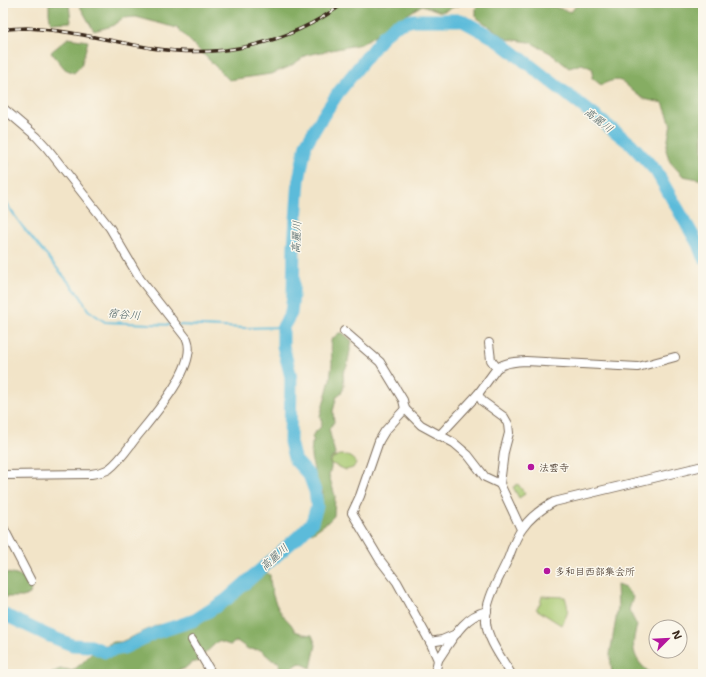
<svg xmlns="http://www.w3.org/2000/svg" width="706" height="677" viewBox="0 0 706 677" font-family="'Shantell Sans','Klee One',sans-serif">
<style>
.green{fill:#a8c971;stroke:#727a48}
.forest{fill:#86ad63;stroke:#606c40}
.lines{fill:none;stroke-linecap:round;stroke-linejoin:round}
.stream{stroke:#5cbbda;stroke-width:2}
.river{stroke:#5cbbda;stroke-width:13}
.minor-casing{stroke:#7b6b5a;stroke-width:10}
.minor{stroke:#fff;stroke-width:8}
.rail-casing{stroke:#3b2a1e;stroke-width:3.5}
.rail{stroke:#fbf7ec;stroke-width:2;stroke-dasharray:6;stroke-linecap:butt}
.poi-dot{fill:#b5179e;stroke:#fbf7ec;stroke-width:1.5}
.labels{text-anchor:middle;stroke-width:3;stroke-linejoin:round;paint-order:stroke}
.poi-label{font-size:10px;fill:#3b2a1e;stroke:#fbf7ec;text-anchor:start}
.water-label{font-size:11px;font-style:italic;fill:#475d60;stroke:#fbf7ec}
</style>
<rect width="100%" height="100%" fill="#fbf7ec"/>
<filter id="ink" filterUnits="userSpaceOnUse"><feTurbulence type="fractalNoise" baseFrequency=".025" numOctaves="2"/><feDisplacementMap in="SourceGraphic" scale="8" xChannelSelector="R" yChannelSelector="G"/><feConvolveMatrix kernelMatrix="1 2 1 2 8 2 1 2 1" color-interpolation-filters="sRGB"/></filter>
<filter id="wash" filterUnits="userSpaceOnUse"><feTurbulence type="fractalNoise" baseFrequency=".012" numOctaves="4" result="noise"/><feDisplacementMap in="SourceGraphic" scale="16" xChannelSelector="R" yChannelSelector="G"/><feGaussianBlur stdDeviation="0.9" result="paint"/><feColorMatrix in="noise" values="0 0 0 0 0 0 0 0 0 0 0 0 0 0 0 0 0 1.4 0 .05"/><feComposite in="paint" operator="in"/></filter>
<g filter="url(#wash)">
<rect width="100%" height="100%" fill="#f2e4c8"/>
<g class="green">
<path d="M340 455C347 455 352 457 356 463L353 468 346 470 330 463 333 458Z"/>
<polygon points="518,484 525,494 519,498 513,487"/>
<path d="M542 596 565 597C569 610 569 613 561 625L536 609 540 604Z"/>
</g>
<g class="forest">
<polygon points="49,3 74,3 69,4 71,22 51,23 49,14"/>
<polygon points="78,3 463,3 462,4 441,12 422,5 361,44 307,55 289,67 271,74 229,80 177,28 136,17 123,18 112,26 94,31"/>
<path d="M478 3H548L552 6 571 12 578 3H703V180L683 176 670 162 666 150 671 124 663 103C656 101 647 101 641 97 623 86 625 73 601 85L592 78 593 69 582 64 569 68 550 53 530 42 507 39 476 17V9Z"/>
<polygon points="68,38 88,41 81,66 74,73 65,69 51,52"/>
<path d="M339 333H343L352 341 347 366 343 373 344 386 342 392 337 396 333 411 334 422 329 429 335 454 329 462 331 464V468L329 475 335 496 334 516 328 522 312 533 310 530 317 521 323 492 314 481C316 470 312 466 311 456 311 452 312 447 312 443L314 441 312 437 314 433 320 428 322 423 320 416 330 380 332 364 331 340Z"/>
<path d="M261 569 270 575C270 589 274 603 282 614 288 622 290 621 295 631L303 634 312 635 316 645 311 668 300 663 287 670 280 671 279 662 272 660 261 650 248 649 237 641 230 645 218 641 202 656 200 661 191 663 184 669 177 670 175 674H51C59 668 63 668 72 671L81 664 94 651 101 647 114 642H121L158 625H172L187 621 190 618 216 605 218 600 222 597 239 586Z"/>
<polygon points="3,572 25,577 31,587 30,594 23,597 3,597"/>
<path d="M617 585 625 588 633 597 629 610 637 626C630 647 633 661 652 674H612L610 654 618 607Z"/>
</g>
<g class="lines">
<g class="stream">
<path d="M3 154C11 167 6 178 3 193"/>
<polyline points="3,194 6,203 22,226 81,297 88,310 105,322 173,325"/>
<polyline points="179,325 245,328 283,327"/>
</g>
<polyline class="river" points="3,614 47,635 72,645 91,646 105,652 124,648 155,633 195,620 226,600 300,535 312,522 317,506 315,491 309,475 295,460 293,454 290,442 291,377 283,346 283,327 291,313 293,295 294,246 299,180 306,144 321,119 338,93 384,35 396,25 413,20 461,20 496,39 631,144 656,171 698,244 703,257"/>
</g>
</g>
<g filter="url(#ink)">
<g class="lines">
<defs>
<g id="minor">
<path d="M3 108 37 137 47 148 110 228 140 279 187 339C198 365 155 414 139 434 130 445 121 460 109 469 104 472 98 473 91 474L3 475"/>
<polyline points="344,331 380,362 403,400 405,409 421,425 454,443 468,455 485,477 500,484"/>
<path d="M497 368C506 362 515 362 526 361L638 367 675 357"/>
<polyline points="478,394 482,401 504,417 508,424 509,433 504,452 500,484 521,529"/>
<polyline points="405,409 385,431 379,441 360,496 352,513 380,560 397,582 430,642 438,660 435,674"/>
<polyline points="439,436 478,394 497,368 491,360 489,343"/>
<polyline points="3,527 31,581"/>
<polyline points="192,640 212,674"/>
<polyline points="430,642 442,640 456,634"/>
<path d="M438 660C452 640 462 617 487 611"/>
<path d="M511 674C503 660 487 639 486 622 485 600 499 579 508 559 512 549 515 538 522 529 530 517 541 509 554 502L703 466"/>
</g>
</defs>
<use href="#minor" class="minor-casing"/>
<use href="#minor" class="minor"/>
<defs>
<path id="rail" d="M3 29C11 29 19 28 27 28 69 30 110 41 151 48 220 59 287 45 344 3"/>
</defs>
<use href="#rail" class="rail-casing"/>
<use href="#rail" class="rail"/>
</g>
</g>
<g class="poi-dot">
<circle cx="531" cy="467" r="4"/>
<circle cx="547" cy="571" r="4"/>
</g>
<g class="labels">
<g class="poi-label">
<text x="539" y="471">法雲寺</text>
<text x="555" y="575">多和目西部集会所</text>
</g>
<g class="water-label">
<text transform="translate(599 120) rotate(38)" y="4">高麗川</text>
<text transform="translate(296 237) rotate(-87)" y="4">高麗川</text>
<text transform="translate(124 314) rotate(5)" y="4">宿谷川</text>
<text transform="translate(274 557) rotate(-42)" y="4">高麗川</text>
</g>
</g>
<rect width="706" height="677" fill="none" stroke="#fbf7ec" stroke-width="16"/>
<g transform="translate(668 639) rotate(66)"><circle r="19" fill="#fbf7ec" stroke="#aea59a"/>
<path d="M0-3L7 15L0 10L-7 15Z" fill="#b5179e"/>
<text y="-6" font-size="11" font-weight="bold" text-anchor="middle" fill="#3b2a1e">N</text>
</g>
</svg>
